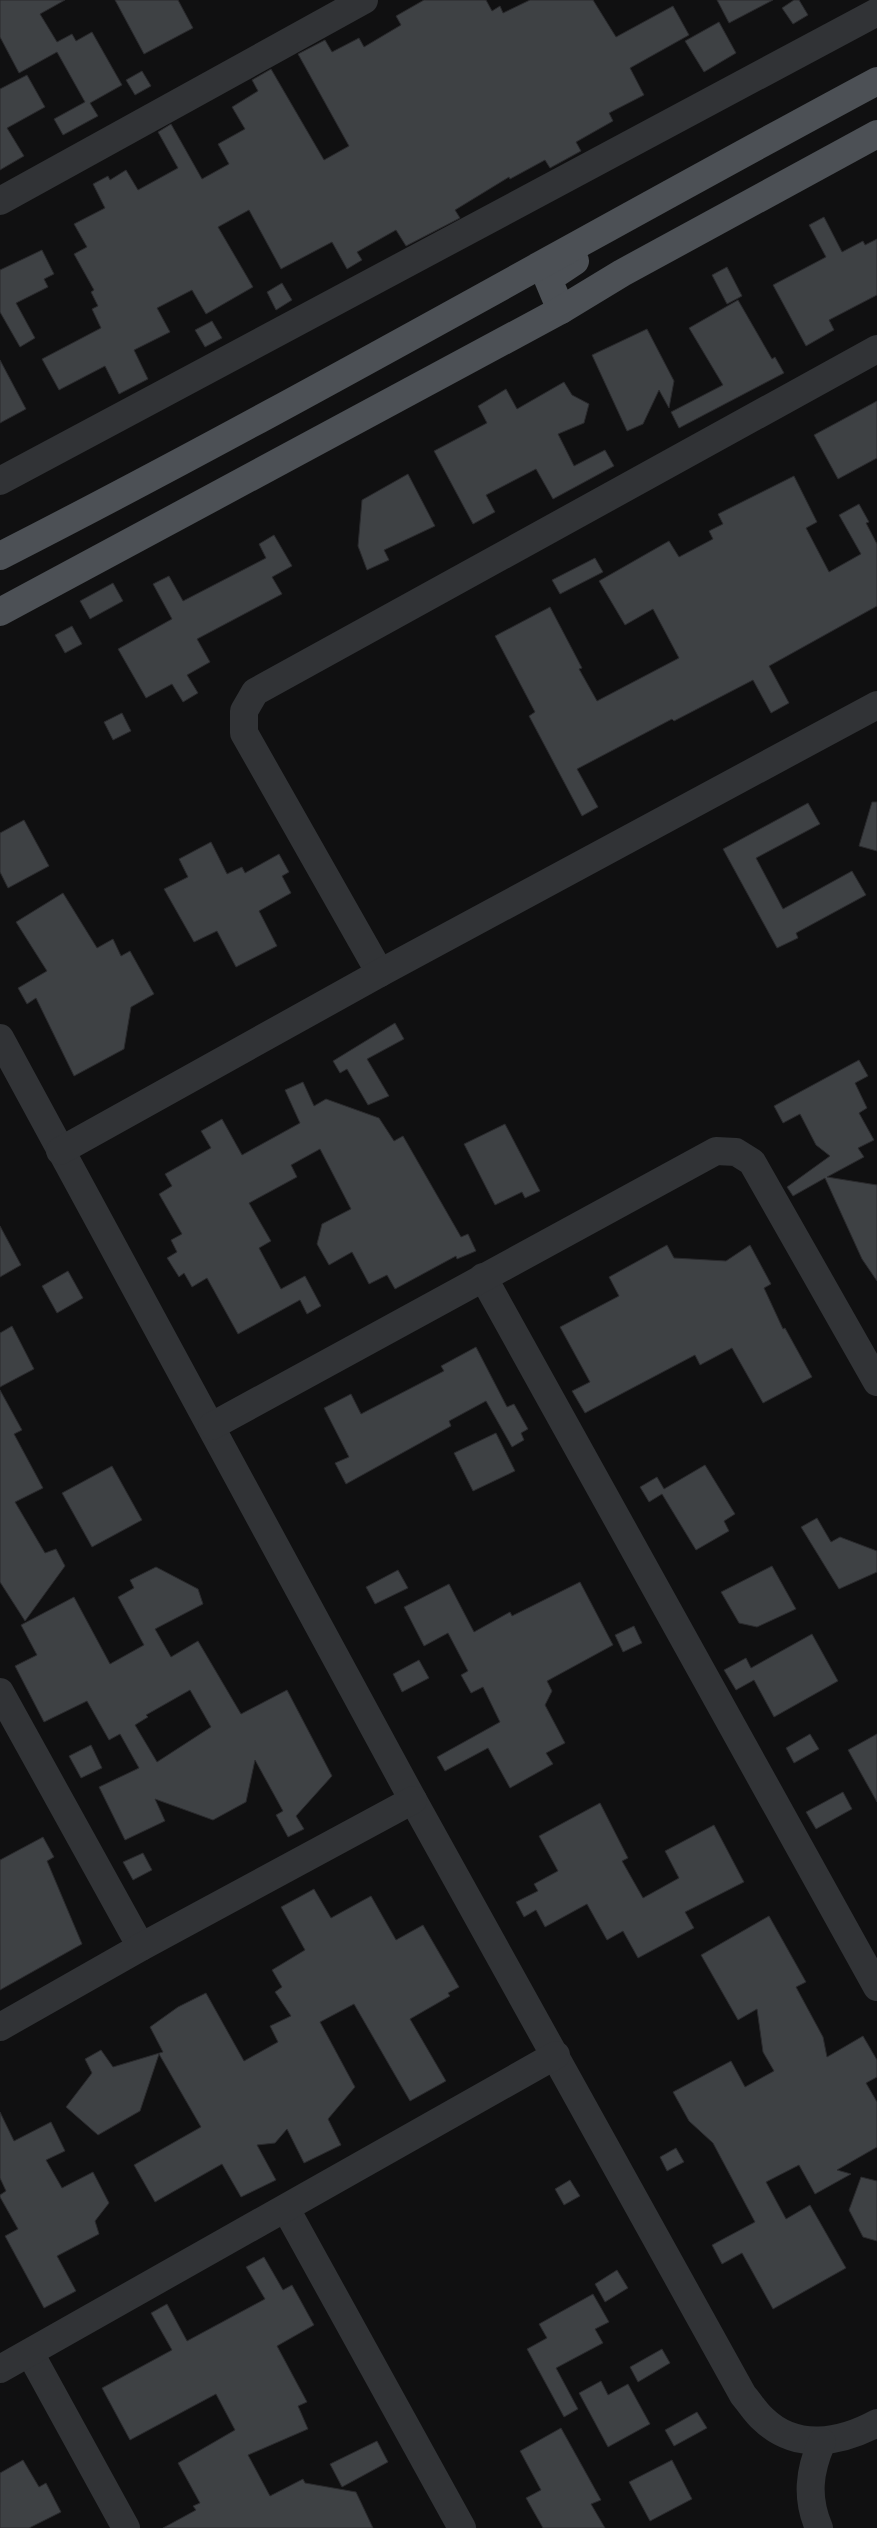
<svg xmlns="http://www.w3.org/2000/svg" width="877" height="2528" viewBox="0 0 877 2528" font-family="Overpass,sans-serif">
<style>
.building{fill:#3e4144;stroke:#2a2a2d;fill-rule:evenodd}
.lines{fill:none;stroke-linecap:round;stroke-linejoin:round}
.minor{stroke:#313336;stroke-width:28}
.major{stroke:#4c5055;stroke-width:28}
</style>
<rect width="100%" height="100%" fill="#101011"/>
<g class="building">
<polygon points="0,0 65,0 40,14 57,42 72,34 76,41 92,32 122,85 90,103 98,116 63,135 54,119 85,102 57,52 19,73 0,37"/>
<polygon points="115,0 178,0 193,28 144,54"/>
<polygon points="424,0 486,0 492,11 500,6 503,13 530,0 593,0 616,37 673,6 689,35 630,68 644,95 609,113 613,121 576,142 581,151 550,168 545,160 510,179 509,177 455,210 460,218 406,246 396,230 357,252 362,260 347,269 332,242 281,269 249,210 218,227 253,287 206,314 192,290 157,308 170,332 134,350 148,379 119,394 105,366 59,390 42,359 101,328 92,309 98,306 91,292 94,290 74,254 87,247 74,224 105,208 93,184 108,176 110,180 126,170 138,190 178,168 158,132 171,124 202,179 229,164 218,144 245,129 232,107 258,91 252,80 271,69 324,160 349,146 298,54 325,40 332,52 359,38 364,47 401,25 396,16"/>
<polygon points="717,0 773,0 729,23"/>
<polygon points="794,0 799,0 808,15 793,24 782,8"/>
<polygon points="719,22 736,53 704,72 685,41"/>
<polygon points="142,71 151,86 135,95 126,80"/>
<polygon points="27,75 45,107 7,128 24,156 0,170 0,89"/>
<polygon points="824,217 842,252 863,241 865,245 877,239 877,295 829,320 834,330 806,346 773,285 826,257 809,225"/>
<polygon points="42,250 54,274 44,279 48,287 16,303 35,338 20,347 0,312 0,270"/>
<polygon points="727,267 742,296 727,304 712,275"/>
<polygon points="282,283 292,300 276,310 267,292"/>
<polygon points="738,300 772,359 775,357 784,373 679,428 671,412 723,385 689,328"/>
<polygon points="212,321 222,338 205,347 195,330"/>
<polygon points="647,329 674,381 669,408 659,390 643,424 627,431 592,355"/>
<polygon points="0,360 26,409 0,423"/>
<polygon points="564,382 572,395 589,404 584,423 558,434 574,466 605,450 614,466 553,499 536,469 486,495 495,512 473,524 434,451 487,423 478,406 506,389 517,409"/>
<polygon points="877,401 877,458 838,479 814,435"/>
<polygon points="408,474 435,526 384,550 389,560 367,570 358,546 362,500"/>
<polygon points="794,476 817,522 806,528 829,572 861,554 839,515 859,504 869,522 866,523 877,544 877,606 769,666 789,703 771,713 753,680 674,721 672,719 577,769 598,807 582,816 529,716 535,712 495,636 550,607 582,668 579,669 597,701 679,658 653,609 625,625 599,581 669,541 679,557 713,539 709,531 723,524 718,514"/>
<polygon points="274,535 292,566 272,577 282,594 197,639 210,662 187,675 198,693 183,702 172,684 146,698 118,649 172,619 153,584 169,576 183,601 266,558 259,544"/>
<polygon points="595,558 603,572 560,594 552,580"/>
<polygon points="113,583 123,601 90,619 80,601"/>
<polygon points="72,626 82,644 65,653 55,635"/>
<polygon points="122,713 131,731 113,740 104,722"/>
<polygon points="872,802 877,802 877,851 859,846"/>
<polygon points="808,803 820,824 756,858 783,909 852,871 866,895 796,933 798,938 777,948 723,849"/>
<polygon points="24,820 49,866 8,888 0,872 0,833"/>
<polygon points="211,842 227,874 242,867 245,873 279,854 289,872 282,876 291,893 259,911 277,946 236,967 217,931 194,942 164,889 188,877 179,859"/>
<polygon points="63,893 97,948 113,939 121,956 130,951 154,994 131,1007 124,1049 74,1076 36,998 27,1004 18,988 47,971 16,922"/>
<polygon points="395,1023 404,1039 367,1059 389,1096 368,1105 347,1069 340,1073 333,1061"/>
<polygon points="859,1060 868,1076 855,1083 867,1108 859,1113 874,1140 858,1148 864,1157 827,1177 877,1185 877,1281 862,1259 825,1178 793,1196 787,1187 830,1156 816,1145 800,1114 783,1123 774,1106"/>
<polygon points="303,1082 314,1106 326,1099 379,1118 394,1141 403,1136 461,1237 468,1234 476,1251 457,1259 456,1256 395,1289 387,1275 369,1284 352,1252 329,1265 317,1244 322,1224 351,1209 320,1149 291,1165 297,1177 249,1203 271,1241 259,1248 281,1289 305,1276 321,1306 307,1314 300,1300 238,1334 207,1278 192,1287 184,1273 179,1277 167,1258 177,1252 171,1240 182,1234 159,1194 172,1186 165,1174 211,1148 201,1131 222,1119 242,1155 300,1123 285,1090"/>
<polygon points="505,1124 540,1191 525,1198 522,1192 495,1205 464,1144"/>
<polygon points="0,1226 21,1265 0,1277"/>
<polygon points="667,1245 674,1258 726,1261 750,1245 771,1284 764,1288 783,1329 785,1328 812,1377 763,1403 732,1348 700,1365 695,1355 585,1413 572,1391 590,1382 560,1327 619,1296 609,1277"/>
<polygon points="68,1271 83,1298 57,1313 42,1286"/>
<polygon points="12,1326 34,1369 0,1387 0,1333"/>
<polygon points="476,1347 507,1407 514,1404 528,1429 521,1433 524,1440 512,1447 486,1401 449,1421 451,1426 346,1484 335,1463 349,1457 324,1408 351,1394 361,1414 444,1371 441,1366"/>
<polygon points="0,1390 22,1430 14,1434 43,1488 15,1502 45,1553 56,1549 65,1566 25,1621 0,1582"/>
<polygon points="496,1433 515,1471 473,1491 454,1453"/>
<polygon points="705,1465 735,1514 724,1521 729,1531 696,1550 662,1494 649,1502 640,1487 657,1477 664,1489"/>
<polygon points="112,1466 142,1520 92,1547 62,1493"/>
<polygon points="817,1518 831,1542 840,1537 877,1551 877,1572 839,1589 801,1527"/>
<polygon points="772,1566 796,1609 757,1627 739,1623 721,1592"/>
<path d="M156 1567 198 1589 203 1604 155 1629 171 1657 198 1641 241 1714 287 1690 332 1776 296 1816 304 1829 288 1837 276 1815 283 1811 255 1760 246 1802 213 1820 155 1799 165 1821 125 1840 99 1787 139 1768 120 1734 109 1740 87 1701 44 1722 15 1666 37 1655 21 1625 74 1597 110 1664 144 1645 118 1597 134 1588 130 1580ZM190 1690 211 1727 157 1762 135 1725 148 1717 146 1715Z"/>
<polygon points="398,1570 408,1588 375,1604 366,1587"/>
<polygon points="580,1582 613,1645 547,1681 552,1691 545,1705 565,1743 546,1753 553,1764 510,1788 488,1748 445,1771 437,1757 500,1722 483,1687 471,1693 461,1675 468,1671 448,1633 424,1646 404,1607 449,1584 474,1632 510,1612 512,1616"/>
<polygon points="634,1626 642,1643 623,1652 615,1635"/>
<polygon points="812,1634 838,1681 774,1717 754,1680 736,1690 724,1670 746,1658 751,1668"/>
<polygon points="419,1660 429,1678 402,1692 393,1674"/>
<polygon points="810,1734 819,1749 794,1763 786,1748"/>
<polygon points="877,1734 877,1802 848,1750"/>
<polygon points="91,1745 102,1768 81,1778 69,1756"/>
<polygon points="843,1792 852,1809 816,1829 806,1812"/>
<polygon points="600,1803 628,1858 622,1861 643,1898 679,1878 665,1851 714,1825 744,1882 685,1912 694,1928 638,1958 623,1931 607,1940 587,1904 545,1927 536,1910 524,1917 516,1902 538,1891 534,1884 558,1871 539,1836"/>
<polygon points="43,1837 54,1857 47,1861 82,1944 0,1990 0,1860"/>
<polygon points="143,1853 152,1870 133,1880 123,1862"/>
<polygon points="314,1889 331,1918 371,1896 396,1940 423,1925 459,1987 448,1993 450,1996 410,2019 446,2081 410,2101 354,2004 320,2022 355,2087 328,2119 341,2145 304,2163 287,2129 275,2143 257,2145 276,2180 241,2197 222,2164 155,2202 134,2165 201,2127 159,2054 140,2111 98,2135 66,2107 92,2073 85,2059 101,2050 113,2067 163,2052 150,2027 178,2007 206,1993 244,2061 278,2042 270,2026 291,2016 275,1992 282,1987 272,1970 305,1950 281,1907"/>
<polygon points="769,1916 806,1982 796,1987 823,2037 827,2057 863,2036 877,2060 877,2077 866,2083 877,2102 877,2147 837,2170 851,2174 815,2194 799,2165 766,2182 786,2219 810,2205 846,2268 773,2309 742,2253 722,2264 712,2245 755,2222 713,2143 689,2121 673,2092 731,2061 745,2087 774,2071 763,2052 757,2009 738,2020 701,1955"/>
<polygon points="0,2112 14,2141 51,2122 65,2151 46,2160 62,2188 93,2172 109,2203 95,2221 99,2234 57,2256 76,2291 44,2308 5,2236 18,2229 0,2197 0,2195 6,2191 0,2178"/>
<polygon points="676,2148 684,2162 667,2171 660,2157"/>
<polygon points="861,2177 877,2181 877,2241 863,2237 849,2210"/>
<polygon points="570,2180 580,2196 564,2205 555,2189"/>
<polygon points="264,2257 283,2290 292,2285 314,2325 277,2346 307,2402 298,2406 308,2429 248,2455 270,2496 303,2479 305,2483 356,2492 373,2528 163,2528 196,2510 193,2506 200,2503 178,2463 235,2430 216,2394 130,2440 102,2388 172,2350 151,2313 167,2304 187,2341 265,2299 246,2267"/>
<polygon points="617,2270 628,2288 605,2302 595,2284"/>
<polygon points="593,2294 609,2322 595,2329 603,2343 556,2368 578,2409 564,2417 527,2349 547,2338 539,2324"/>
<polygon points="662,2349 670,2363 638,2382 630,2367"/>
<polygon points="601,2381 608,2395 628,2384 650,2424 608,2447 579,2393"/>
<polygon points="697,2412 707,2428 674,2446 665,2430"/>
<polygon points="561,2428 601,2500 591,2504 605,2528 543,2528 526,2498 541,2490 520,2451"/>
<polygon points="377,2441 388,2462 342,2487 330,2464"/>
<polygon points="23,2460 39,2487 46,2483 61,2512 29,2528 0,2528 0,2473"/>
<polygon points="672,2460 692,2499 650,2521 629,2482"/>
</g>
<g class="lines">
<g class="minor">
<polyline points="0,201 364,0"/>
<polyline points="0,481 877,12"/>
<polyline points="380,973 244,733 244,711 255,692 877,349"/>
<path d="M0 1038 413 1800 743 2395C750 2403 755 2412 763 2419 796 2451 840 2443 877 2423"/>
<polyline points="60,1151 380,973 877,705"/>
<polyline points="483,1277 877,1987"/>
<polyline points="212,1426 716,1151 736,1152 752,1162 877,1382"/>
<polyline points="0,1692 141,1947"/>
<polyline points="0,2027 141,1947 413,1800"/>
<polyline points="286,2209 462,2528"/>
<polyline points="30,2353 126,2528"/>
<polyline points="0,2369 556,2055"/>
<path d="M819 2528C806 2498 809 2471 822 2442"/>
</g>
<g class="major">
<polyline points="561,310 548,279 575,261"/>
<path d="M0 556C296 405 584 238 877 81"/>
<polyline points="0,612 561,310 622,273 877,134"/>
</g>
</g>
</svg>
